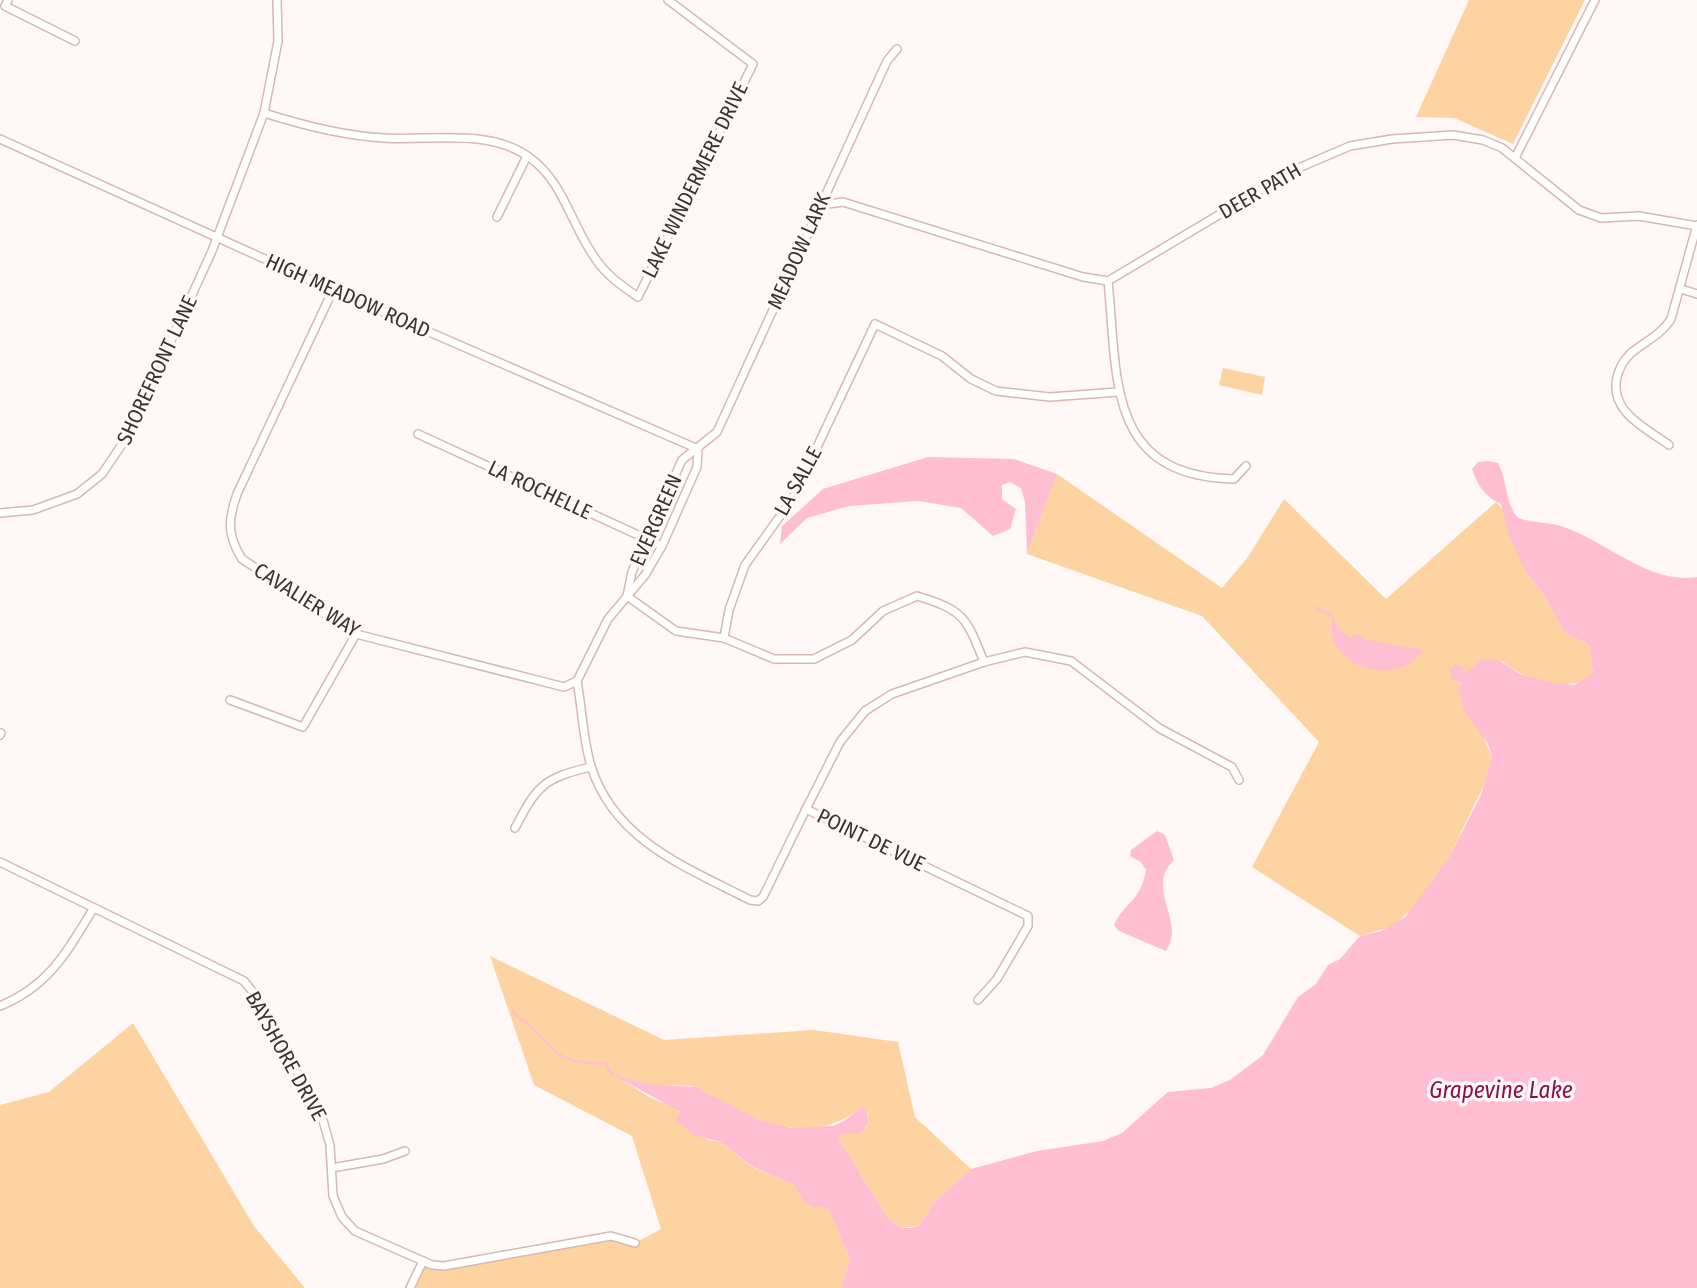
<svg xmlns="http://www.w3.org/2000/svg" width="1697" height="1288" viewBox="0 0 1697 1288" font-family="'Fira Sans Condensed',sans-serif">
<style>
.green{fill:#fcd3a1}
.water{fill:#ffbed2}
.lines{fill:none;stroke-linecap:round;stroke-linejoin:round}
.stream{stroke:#ffbed2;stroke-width:2.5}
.minor-casing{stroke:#d6b9b1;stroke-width:10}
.minor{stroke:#fff;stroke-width:7}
.labels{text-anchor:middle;stroke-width:7;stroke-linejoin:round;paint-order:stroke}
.street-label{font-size:21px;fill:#3e322f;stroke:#fff8f7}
.water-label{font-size:23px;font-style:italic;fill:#8a0f4a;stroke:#fff8f7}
</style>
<rect width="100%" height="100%" fill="#fff8f7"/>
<g class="green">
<polygon points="1469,0 1585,0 1513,144 1454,118 1416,117"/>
<polygon points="1223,368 1265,377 1262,395 1219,385"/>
<path d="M1057 474 1222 588 1248 557 1284 499 1386 599 1496 502 1504 511 1526 572 1544 595 1565 633 1589 645 1593 674C1571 696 1522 679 1502 661L1475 665 1459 681 1492 757 1487 779 1448 859 1419 902 1393 926 1360 936 1252 867 1319 742 1202 616 1027 554Z"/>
<path d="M490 956 664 1040 814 1030 898 1042 915 1117 971 1169 933 1203 919 1226 901 1228 887 1217 839 1139 842 1133 866 1128 868 1114 860 1108C824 1139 772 1131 733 1108 719 1100 706 1089 689 1086 676 1084 660 1087 646 1084 636 1082 626 1077 615 1075L649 1097 675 1108 707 1140 720 1142 752 1167 794 1185 810 1207 818 1205 829 1209 850 1259 841 1288H410L423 1261 432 1265 611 1236 635 1243 661 1229 632 1136 534 1085Z"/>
<polygon points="133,1023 254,1226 305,1288 0,1288 0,1105 49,1092"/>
</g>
<g class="water">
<polygon points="928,457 1014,459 1057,474 1027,554 1025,502 1021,488 1010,482 1002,485 1002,499 1016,509 1010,529 993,536 961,508 918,501 849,506 807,518 780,544 782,526 823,489"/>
<path d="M1488 461 1498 463C1508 482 1504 501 1518 518 1532 523 1547 522 1561 526 1605 540 1649 585 1697 577V1288H841L850 1259 829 1210 818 1206 811 1207 804 1202 794 1185 753 1167 720 1142 694 1135 676 1121 680 1112 610 1073 646 1084 697 1087 758 1120 791 1128 833 1126 844 1121 860 1108 865 1109C870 1119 868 1126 860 1134L842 1133 839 1139 887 1217 901 1228H911L919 1226 933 1203 971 1169 1037 1151 1103 1141 1122 1133 1168 1092 1211 1088 1230 1080 1263 1055 1298 997 1316 984 1328 965 1340 959 1360 936 1381 931 1405 917 1448 859 1481 795 1492 757 1488 744 1463 709 1459 690 1461 683 1451 678 1450 669 1456 665 1462 666 1466 673 1480 660 1497 659 1520 674 1554 683 1574 685 1593 674 1589 645 1565 633 1544 595 1526 572 1509 536 1501 504C1485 497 1478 486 1472 469L1478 462Z"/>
<path d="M1303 603 1331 612 1338 628 1349 638 1357 634 1368 640 1423 650C1402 681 1353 675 1335 644 1330 634 1333 627 1332 617Z"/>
<path d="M1157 831 1165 835 1174 860C1144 888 1187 922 1166 951L1119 931 1114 925C1126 900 1140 903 1146 870L1141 862 1130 856 1131 850Z"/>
</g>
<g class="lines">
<path class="stream" d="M513 1012C519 1019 529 1023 534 1029 559 1057 566 1065 605 1063L612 1074"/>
<defs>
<g id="minor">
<polyline points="8,0 5,6 75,41"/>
<path d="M264 113C302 125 344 136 384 138 431 141 488 128 529 157 564 182 571 225 595 258 606 275 622 286 638 297L753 64 668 0"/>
<polyline points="0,139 333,290 698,449"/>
<polyline points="1515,158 1595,0"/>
<polyline points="821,205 843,202 1083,277 1108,281 1294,170 1350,146 1392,139 1453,135 1483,140 1502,148 1579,210 1601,218 1639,216 1697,226"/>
<polyline points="497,217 527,156"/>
<path d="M1108 281C1118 379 1106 476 1234 479L1246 466"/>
<polyline points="1681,289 1697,294"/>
<path d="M333 290 237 494C228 520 227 535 242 559L356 634 564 687 577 681"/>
<polyline points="418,434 662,546"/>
<path d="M1669 445C1646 428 1609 412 1617 377 1619 369 1624 360 1630 354 1643 343 1662 334 1671 319L1697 225"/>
<polyline points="0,513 33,510 77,494 102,474 127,437 212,251 264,113 278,41 277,0"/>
<polyline points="627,596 632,572 682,460 717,432 887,61 897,49"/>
<path d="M627 596 676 631 724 638 774 659H814L852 640 883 611 917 596C963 610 966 616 984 662"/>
<polyline points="724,638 729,610 745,565 793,498 875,324 942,356 971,379 996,391 1050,397 1118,392"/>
<path d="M577 681C582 708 583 740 591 766 614 841 688 868 750 900L758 901 763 897 806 809 1028 916V926L997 979 978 1000"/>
<polyline points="577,681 608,619 645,575 662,546 697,467 698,449"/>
<polyline points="230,700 303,727 356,634"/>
<polyline points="0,735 1,733"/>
<polyline points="806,809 840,742 865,711 892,694 984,662 1025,652 1071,661 1159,728 1232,767 1239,780"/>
<path d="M515 828C537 786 543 778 591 767"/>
<polyline points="0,862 244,981 257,997 322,1117 330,1145 333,1196 342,1217 355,1231 432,1265 444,1266 611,1236 635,1243"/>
<path d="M0 1006C49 986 67 952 93 909"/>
<polyline points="332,1168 383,1159 405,1151"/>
<polyline points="410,1288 423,1261"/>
</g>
</defs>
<use href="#minor" class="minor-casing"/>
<use href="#minor" class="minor"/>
</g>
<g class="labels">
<g class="street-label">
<text transform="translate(695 180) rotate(-64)" y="7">LAKE WINDERMERE DRIVE</text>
<text transform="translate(1260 191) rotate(-30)" y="7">DEER PATH</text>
<text transform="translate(799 251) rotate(-66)" y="7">MEADOW LARK</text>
<text transform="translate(348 296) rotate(24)" y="7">HIGH MEADOW ROAD</text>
<text transform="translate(157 370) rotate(-65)" y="7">SHOREFRONT LANE</text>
<text transform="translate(798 481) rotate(-61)" y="7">LA SALLE</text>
<text transform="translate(540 490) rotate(25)" y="7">LA ROCHELLE</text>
<text transform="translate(656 520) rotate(-66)" y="7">EVERGREEN</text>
<text transform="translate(307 600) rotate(32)" y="7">CAVALIER WAY</text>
<text transform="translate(871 840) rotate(26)" y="7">POINT DE VUE</text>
<text transform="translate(286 1056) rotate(61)" y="7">BAYSHORE DRIVE</text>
</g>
<g class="water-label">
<text x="1501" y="1098">Grapevine Lake</text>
</g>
</g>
</svg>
